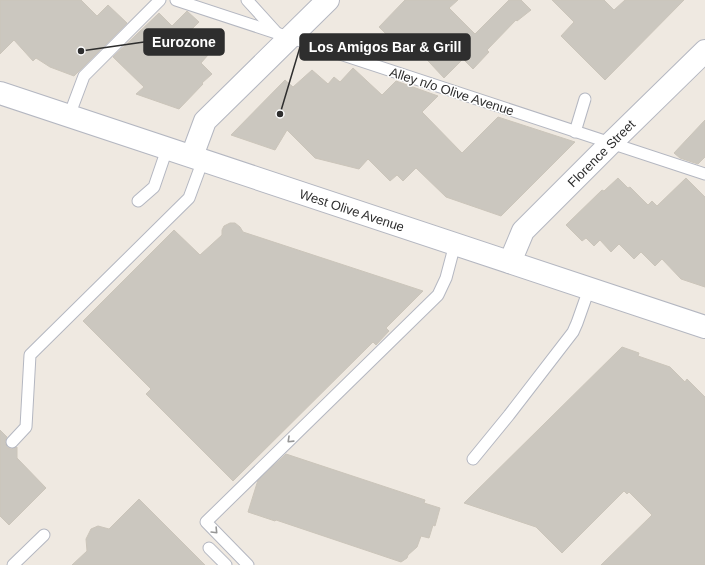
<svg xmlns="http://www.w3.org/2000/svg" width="705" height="565" viewBox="0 0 705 565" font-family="Helvetica,sans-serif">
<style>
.building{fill:#cbc7bf;stroke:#cbc5ba}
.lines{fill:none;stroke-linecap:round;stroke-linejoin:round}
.service-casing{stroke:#b4b7c1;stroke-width:13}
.minor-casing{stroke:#b4b7c1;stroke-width:24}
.secondary-casing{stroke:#b4b7c1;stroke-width:24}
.service{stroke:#fff;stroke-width:11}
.minor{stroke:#fff;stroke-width:22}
.secondary{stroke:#fff;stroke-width:22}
.oneway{stroke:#969696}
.labels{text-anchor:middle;stroke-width:3;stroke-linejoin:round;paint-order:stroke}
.street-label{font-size:13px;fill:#2e2e2e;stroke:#fff}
.leader{fill:none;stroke:#2e2e2e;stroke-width:1.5}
.callout-dot{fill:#2e2e2e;stroke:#fff;stroke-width:1.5}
.callout{fill:#2e2e2e;stroke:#2e2e2e;stroke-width:1.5}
.callout-label{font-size:14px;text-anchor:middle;font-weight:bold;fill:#fff}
</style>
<rect width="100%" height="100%" fill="#efe9e1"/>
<g class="building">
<polygon points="0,0 81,0 97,16 108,5 127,23 74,76 50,67 36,58 33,61 14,40 0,54"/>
<polygon points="405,0 458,0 449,8 475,34 509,0 521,0 531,10 517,21 516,20 487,50 489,52 473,69 463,59 444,78 417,49 409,57 379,27"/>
<polygon points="552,0 604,0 614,10 625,0 684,0 605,80 561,36 574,22"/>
<polygon points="187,11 199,22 187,34 208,55 201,63 212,74 202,83 203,84 179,109 136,94 144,87 113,57 159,13 172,26"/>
<polygon points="353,68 382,95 396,81 438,96 422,112 462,153 498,117 575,142 501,216 446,197 416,168 403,181 397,175 390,181 368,159 359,169 315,158 287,130 275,150 231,135 285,80 293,87 312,70 328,84 334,77 340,82"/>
<polygon points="705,120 705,157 698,164 680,158 674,153"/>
<polygon points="618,178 628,188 630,187 648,205 652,201 657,206 686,178 705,197 705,287 681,279 662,259 655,266 641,252 634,259 619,244 611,252 600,240 594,246 586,238 582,241 566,225 602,190 604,191"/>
<polygon points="230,223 235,223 240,227 243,232 423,291 386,328 389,331 376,345 373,342 233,481 146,394 151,389 83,321 174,230 200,255 222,235 222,230 224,226"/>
<polygon points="622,347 639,353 638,356 670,367 685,382 687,379 705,397 705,565 601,565 652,515 629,492 627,494 624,491 562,553 536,527 464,503"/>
<polygon points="0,430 7,437 5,441 7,447 11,449 17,447 17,458 46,488 9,525 0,516"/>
<polygon points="286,454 425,500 424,503 440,508 435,526 433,525 429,538 421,536 417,547 408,555 407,558 401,562 276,520 275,521 248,512 258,480"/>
<polygon points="139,499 205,565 72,565 87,551 86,539 91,529 98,526 109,529"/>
</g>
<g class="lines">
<defs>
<g id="service">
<polyline points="176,0 705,174"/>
<polyline points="247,0 276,32"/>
<polyline points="69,116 84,76 160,0"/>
<polyline points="575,132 585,99"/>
<polyline points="138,201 154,187 167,149"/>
<polyline points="12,442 26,427 30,355 189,198 203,160"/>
<polyline points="473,459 509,415 573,332 577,323 589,289"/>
<polyline points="209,548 226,565"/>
<polyline points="13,565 44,535"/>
<polyline points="248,565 206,522 438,295 446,278 455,244"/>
</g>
<g id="minor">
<polyline points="192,156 205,121 328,0"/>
<polyline points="510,262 523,231 610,144 705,51"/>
</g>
<polyline id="secondary" points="0,93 705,327"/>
</defs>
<use href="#service" class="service-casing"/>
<use href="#minor" class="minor-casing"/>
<use href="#secondary" class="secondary-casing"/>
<use href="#service" class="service"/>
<use href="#minor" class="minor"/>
<use href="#secondary" class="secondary"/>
</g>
<defs><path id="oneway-chevron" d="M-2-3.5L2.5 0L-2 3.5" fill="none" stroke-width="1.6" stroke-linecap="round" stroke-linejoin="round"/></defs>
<g class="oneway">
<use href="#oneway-chevron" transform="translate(290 440) rotate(136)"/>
<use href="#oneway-chevron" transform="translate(215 531) rotate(46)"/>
</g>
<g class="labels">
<g class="street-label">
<text transform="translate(452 91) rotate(18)" y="5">Alley n/o Olive Avenue</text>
<text transform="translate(601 153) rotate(-45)" y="5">Florence Street</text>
<text transform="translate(352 210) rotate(18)" y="5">West Olive Avenue</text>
</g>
</g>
<path class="leader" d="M81 51L144 42M280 114L300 47"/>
<g class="callout-dot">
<circle cx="81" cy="51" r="4"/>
<circle cx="280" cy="114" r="4"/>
</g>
<g class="callout">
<rect x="144" y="29" width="80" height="26" rx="4"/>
<rect x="300" y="34" width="170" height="26" rx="4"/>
</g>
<g class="callout-label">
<text x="184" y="47">Eurozone</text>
<text x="385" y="52">Los Amigos Bar &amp; Grill</text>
</g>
</svg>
